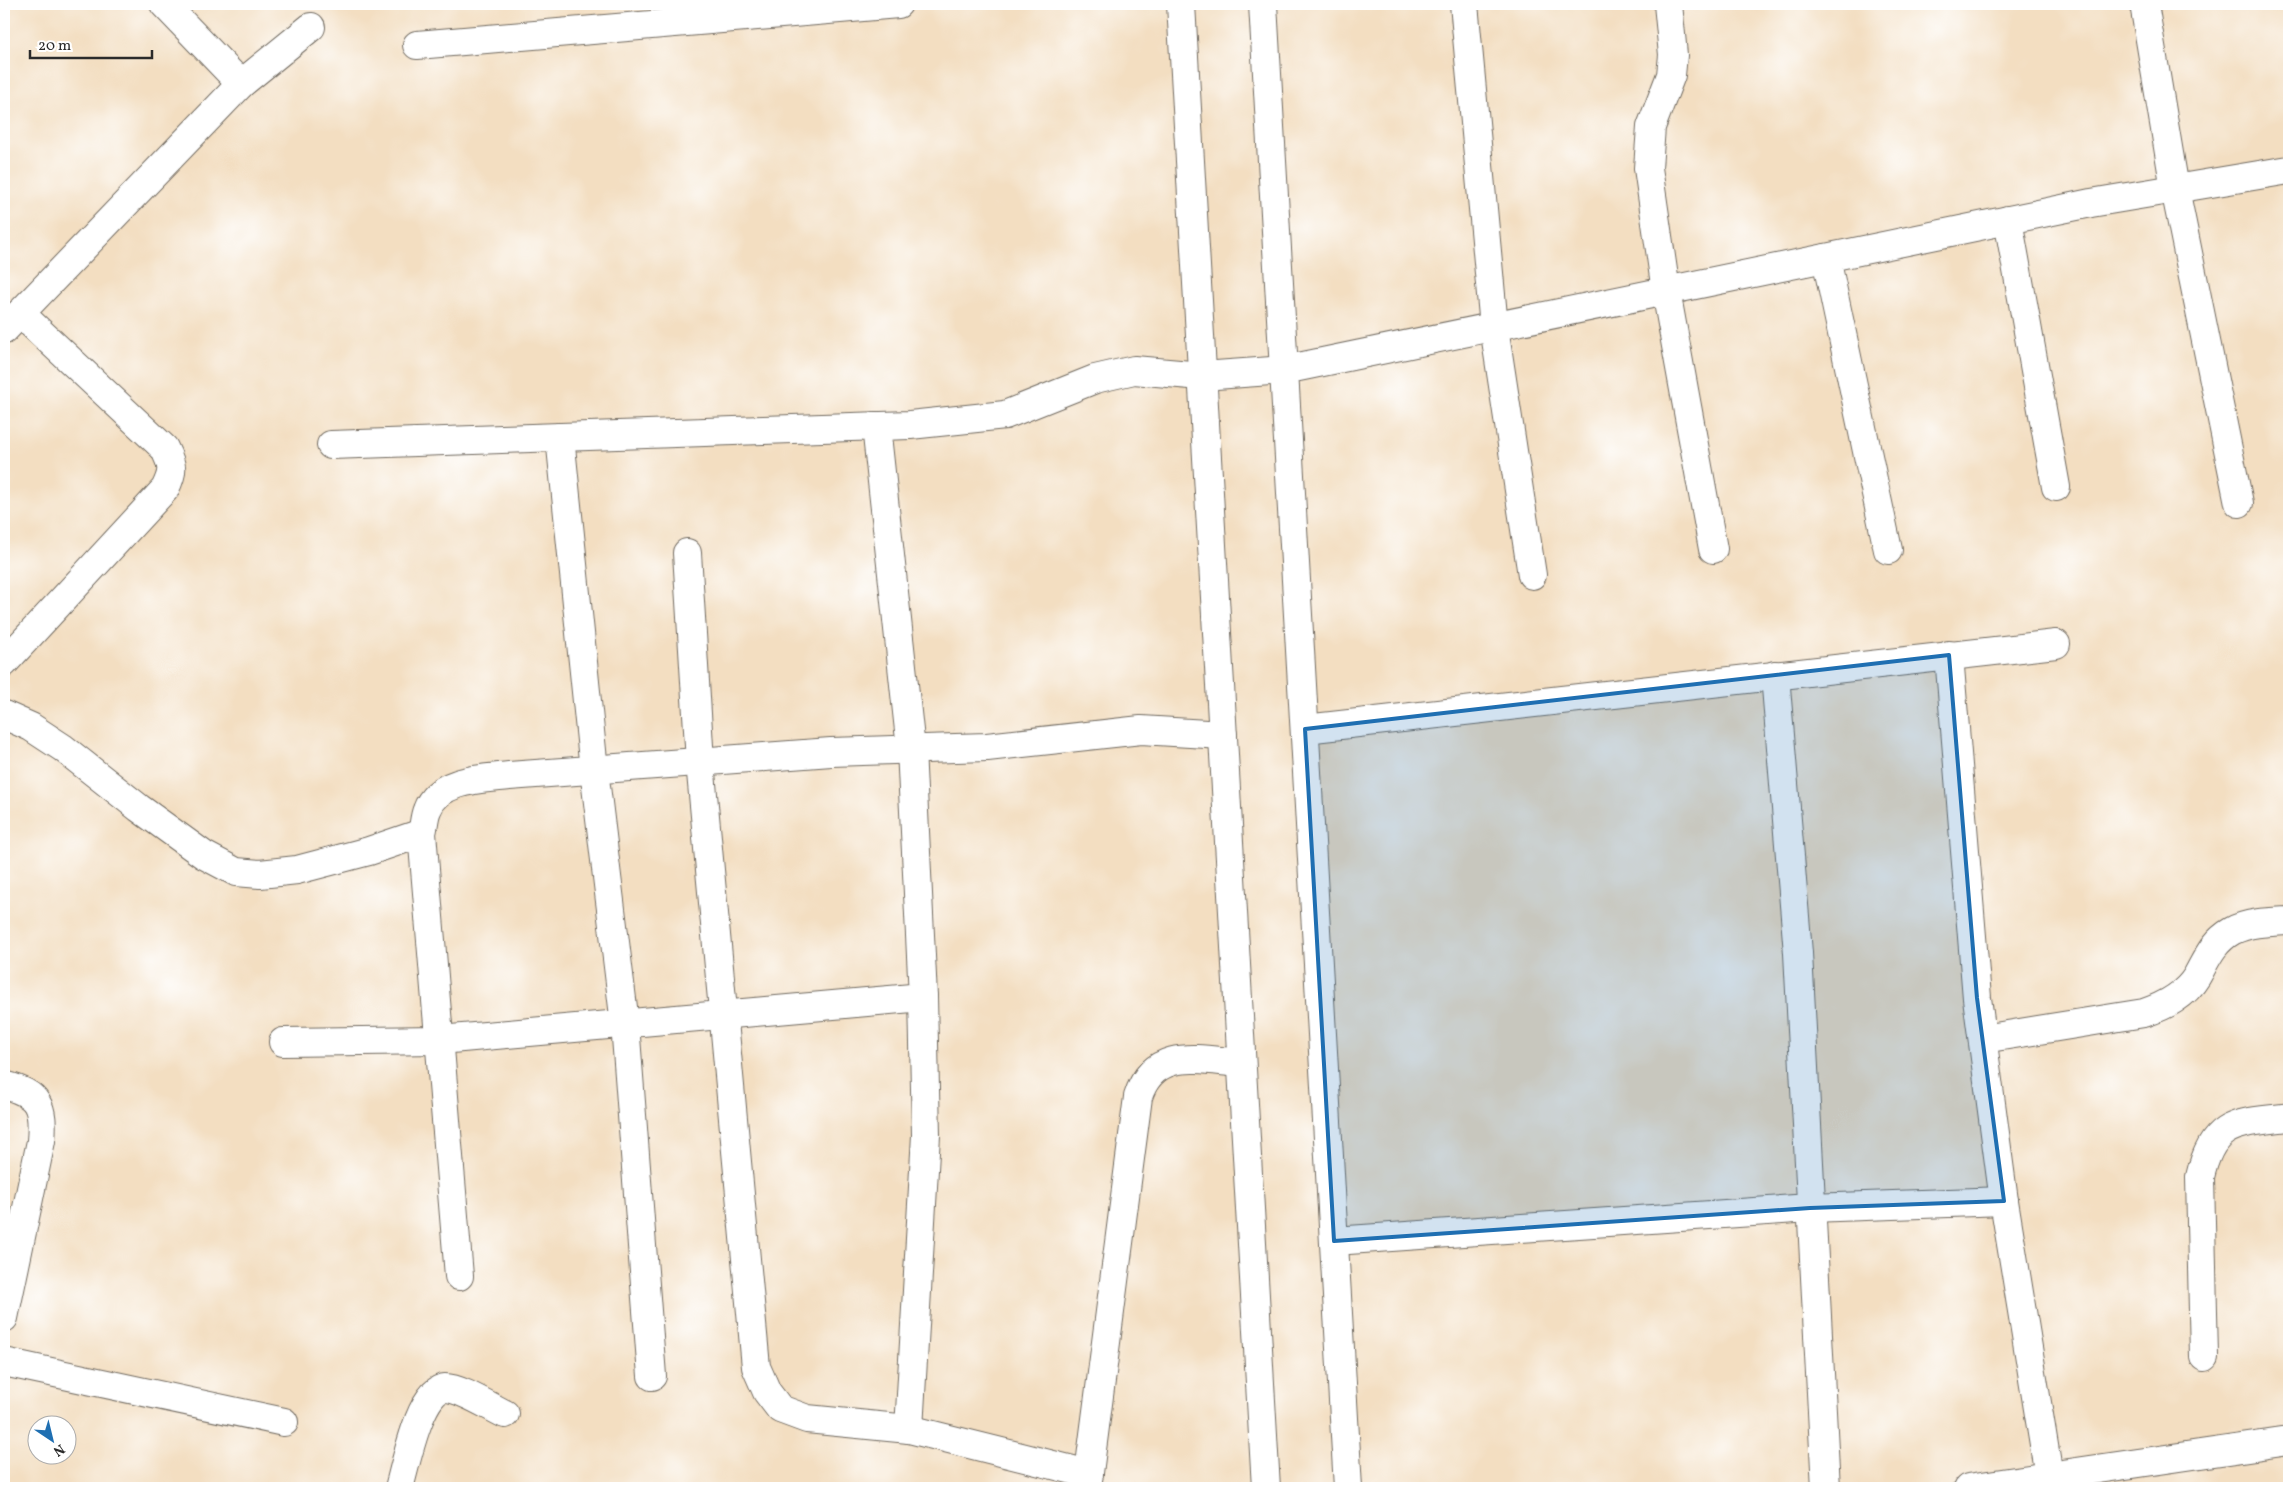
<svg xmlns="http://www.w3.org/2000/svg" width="2293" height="1492" viewBox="0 0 2293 1492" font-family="Vollkorn,serif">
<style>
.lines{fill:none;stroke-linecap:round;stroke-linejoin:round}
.minor-casing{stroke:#716a60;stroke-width:30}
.secondary-casing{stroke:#716a60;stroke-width:30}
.minor{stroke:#fff;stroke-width:28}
.secondary{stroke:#fff;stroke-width:28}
.marked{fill:#1f6fb2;fill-opacity:0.2;stroke:#1f6fb2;stroke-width:4;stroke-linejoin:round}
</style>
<rect width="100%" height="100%" fill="#fff"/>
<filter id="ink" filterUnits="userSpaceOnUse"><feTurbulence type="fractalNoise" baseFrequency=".02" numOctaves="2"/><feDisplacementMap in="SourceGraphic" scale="10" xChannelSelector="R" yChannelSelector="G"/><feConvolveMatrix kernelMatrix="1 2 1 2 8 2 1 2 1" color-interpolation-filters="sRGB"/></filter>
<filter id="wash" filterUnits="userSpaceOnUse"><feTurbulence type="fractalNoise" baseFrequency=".0096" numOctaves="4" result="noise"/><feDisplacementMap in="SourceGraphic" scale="20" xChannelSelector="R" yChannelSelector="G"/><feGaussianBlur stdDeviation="1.12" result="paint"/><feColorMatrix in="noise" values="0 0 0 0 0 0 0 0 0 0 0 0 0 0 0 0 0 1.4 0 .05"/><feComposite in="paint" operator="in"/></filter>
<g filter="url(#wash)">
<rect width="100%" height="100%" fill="#f3dec1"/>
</g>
<g filter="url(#ink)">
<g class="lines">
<defs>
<g id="minor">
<polyline points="164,4 241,84"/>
<polyline points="1464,4 1494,327 1532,575"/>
<polyline points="1668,4 1673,55 1671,75 1651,127 1648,168 1666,291 1713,549"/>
<polyline points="2144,4 2175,189 2239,503"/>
<polyline points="417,45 898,4"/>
<polyline points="2008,220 2056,487"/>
<polyline points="1826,258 1888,550"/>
<polyline points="4,330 241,84 311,27"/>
<polyline points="876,426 911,749 923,997 926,1135 909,1429"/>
<polyline points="560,437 594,770 625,1024 652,1376"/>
<polyline points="331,445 910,425 1005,415 1095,379 1134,370 1202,376 1284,370 2091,203 2289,170"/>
<polyline points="687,553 700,762 756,1367 767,1392 780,1409 807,1419 909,1429 1089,1474"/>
<polyline points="1949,655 1977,998 2004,1201 2049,1476"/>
<path d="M4 663 165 489C174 471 173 466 164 448L20 313"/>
<polyline points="1775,675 1798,953 1826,1488"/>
<polyline points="4,715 31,727 63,748 139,808 204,855 236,872 260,874 297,870 369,851 422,833"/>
<polyline points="1305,729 2056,644"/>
<path d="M1983 1039 2144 1013C2165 1006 2185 996 2197 976 2207 958 2213 942 2232 931 2249 922 2270 922 2289 921"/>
<polyline points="283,1042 440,1040 923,997"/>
<path d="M4 1085C39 1094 44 1106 41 1141L4 1318"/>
<polyline points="1334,1241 1810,1208 2004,1201"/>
<path d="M459 1276 422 833C424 826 424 817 427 810 438 779 482 779 509 776L831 752 987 747 1141 730 1223 735"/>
<path d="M2204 1357 2200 1177C2213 1119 2238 1124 2289 1117"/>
<polyline points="4,1362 284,1422"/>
<path d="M399 1488C405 1468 420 1389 445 1388 461 1388 490 1407 505 1414"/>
<path d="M1087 1488 1138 1097C1154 1046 1200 1060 1241 1063"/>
<polyline points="1968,1488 2289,1441"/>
</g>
<g id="secondary">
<polyline points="1181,4 1266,1488"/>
<polyline points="1263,4 1348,1488"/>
</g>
</defs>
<use href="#minor" class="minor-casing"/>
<use href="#secondary" class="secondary-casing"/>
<use href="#minor" class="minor"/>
<use href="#secondary" class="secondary"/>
</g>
</g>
<path class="marked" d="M1949 655 1977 998 2004 1201 1810 1208 1334 1241 1305 729Z"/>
<rect width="2293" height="1492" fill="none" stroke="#fff" stroke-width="20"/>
<g transform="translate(52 1440) rotate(145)"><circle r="24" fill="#ffffff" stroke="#aaaaaa"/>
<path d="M0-4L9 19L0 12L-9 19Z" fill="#1f6fb2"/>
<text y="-8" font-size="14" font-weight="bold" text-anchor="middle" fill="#2b2b2b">N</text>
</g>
<path d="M30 50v8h122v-8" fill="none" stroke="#2b2b2b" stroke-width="2.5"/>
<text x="38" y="50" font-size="15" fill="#2b2b2b" stroke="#ffffff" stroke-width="4" paint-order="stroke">20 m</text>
</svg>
